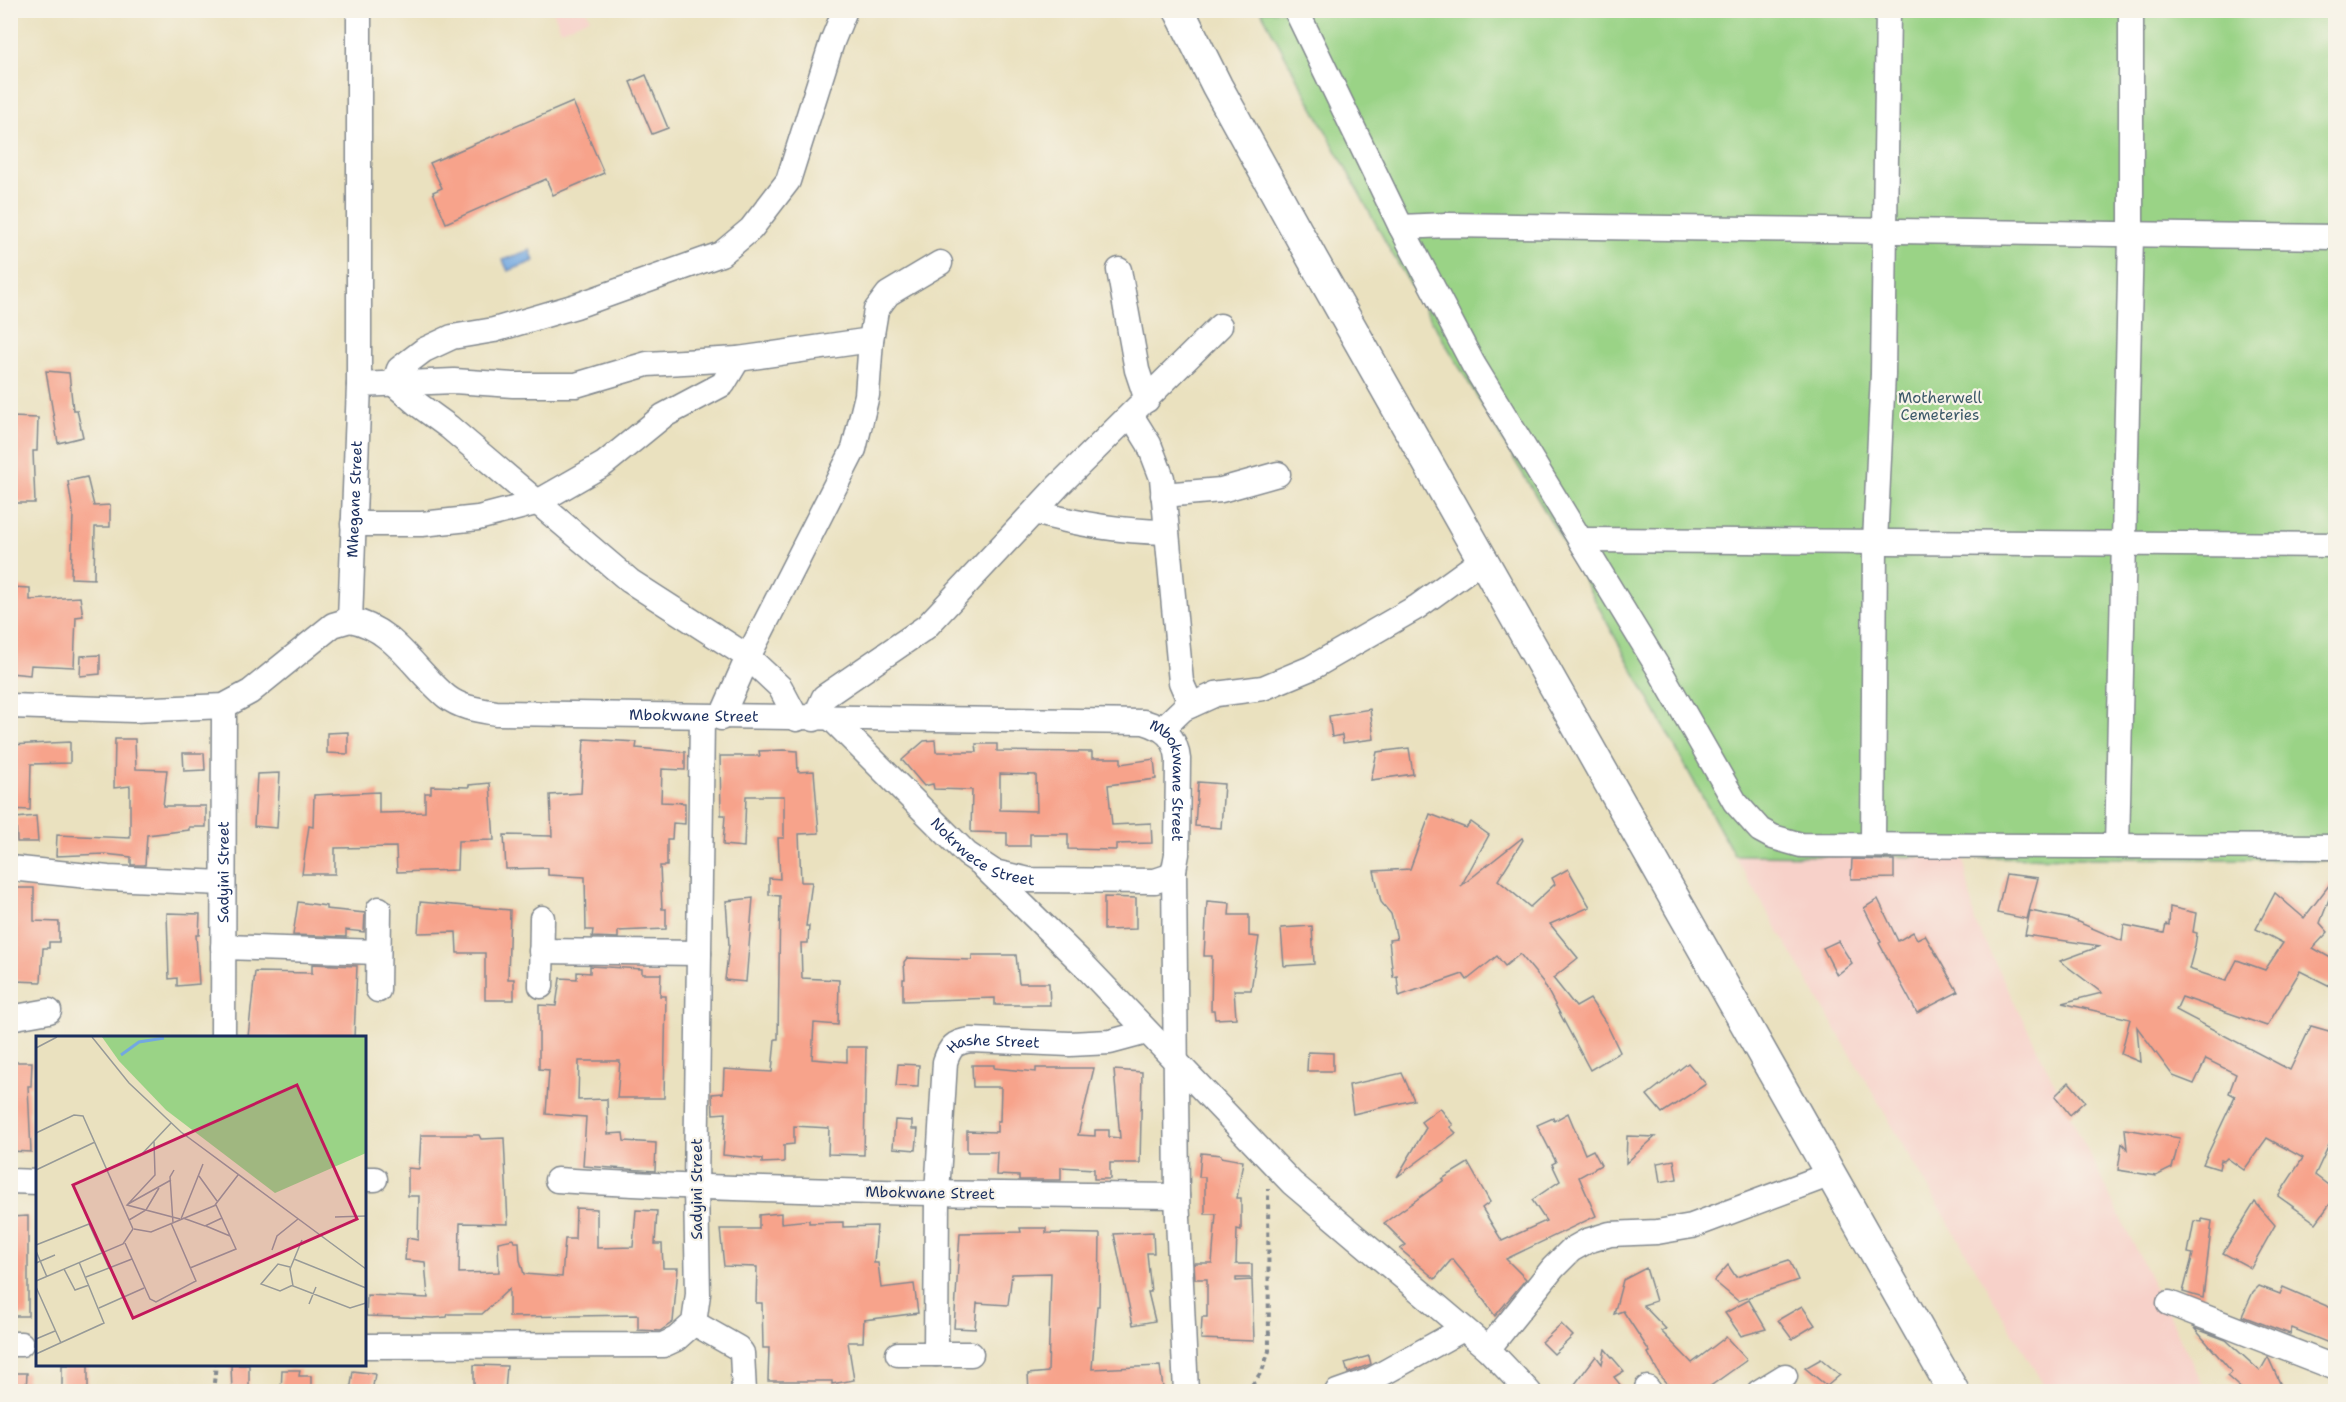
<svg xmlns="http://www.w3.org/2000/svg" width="2346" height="1402" viewBox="0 0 2346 1402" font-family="'Shantell Sans',sans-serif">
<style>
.built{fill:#f7d1c9}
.green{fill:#9ad386;stroke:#5a8172;stroke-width:1.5}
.water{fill:#73a8e0;stroke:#476c9f;stroke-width:1.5}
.building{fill:#f7a38b;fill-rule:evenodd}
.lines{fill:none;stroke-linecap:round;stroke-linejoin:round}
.minor-casing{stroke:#82888e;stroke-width:27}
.major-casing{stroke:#82888e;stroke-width:33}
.path{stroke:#82888e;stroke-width:4;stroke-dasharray:4.5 4.5;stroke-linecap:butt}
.minor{stroke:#fff;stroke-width:24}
.major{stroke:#fff;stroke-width:30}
.labels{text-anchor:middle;stroke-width:4.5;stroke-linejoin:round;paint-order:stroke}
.park-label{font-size:15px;fill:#3b5868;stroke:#f7f3e8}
.street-label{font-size:15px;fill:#1b2f5e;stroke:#f7f3e8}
.inset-river{fill:none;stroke:#73a8e0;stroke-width:3}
.inset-road{fill:none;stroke:#979a98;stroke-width:1.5}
.view{fill:#c2185b;fill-opacity:0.15;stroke:#c2185b;stroke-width:3}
.inset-edge{fill:none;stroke:#1b2f5e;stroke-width:3}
</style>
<rect width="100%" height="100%" fill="#f7f3e8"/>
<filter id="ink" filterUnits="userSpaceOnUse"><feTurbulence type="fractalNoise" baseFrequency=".0167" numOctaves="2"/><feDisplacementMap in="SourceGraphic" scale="12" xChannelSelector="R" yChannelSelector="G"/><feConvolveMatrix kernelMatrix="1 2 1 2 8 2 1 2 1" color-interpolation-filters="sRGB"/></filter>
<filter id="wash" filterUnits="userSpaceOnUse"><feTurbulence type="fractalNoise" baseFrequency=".008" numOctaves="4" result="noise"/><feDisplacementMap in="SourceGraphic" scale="24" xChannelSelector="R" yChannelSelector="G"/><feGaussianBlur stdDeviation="1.35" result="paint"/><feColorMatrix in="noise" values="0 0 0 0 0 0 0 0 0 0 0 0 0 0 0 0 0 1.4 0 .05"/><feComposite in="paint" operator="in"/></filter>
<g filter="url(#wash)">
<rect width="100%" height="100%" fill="#eae1bf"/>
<g class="built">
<polygon points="553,11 587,11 590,18 561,30"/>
<polygon points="1734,855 1963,856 1975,922 2206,1391 2047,1391"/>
</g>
<polygon class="green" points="1261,11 2335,11 2335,860 1734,855 1561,538 1390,250"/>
<polygon class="water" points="530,250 534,261 508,271 503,260"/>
<g id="blocks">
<g class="building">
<polygon points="646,75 668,128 652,134 630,82"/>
<polygon points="573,102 604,173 553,195 546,179 446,223 433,192 442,188 430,163"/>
<polygon points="46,371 69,373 73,410 77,410 83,437 58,443"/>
<polygon points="10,417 38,418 37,451 33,451 35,503 13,503 14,441 10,441"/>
<polygon points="87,477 94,506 110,505 110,527 95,527 94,579 71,578 73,513 68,481"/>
<polygon points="10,587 30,588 30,600 80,597 83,616 76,617 74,667 31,665 30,675 10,673"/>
<polygon points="100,655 100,674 80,676 81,656"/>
<polygon points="1370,709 1374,739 1343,743 1342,735 1332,737 1329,716"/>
<polygon points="348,732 348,754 327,753 327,733"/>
<polygon points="115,739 135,739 136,769 167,770 163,806 206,806 206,827 189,827 189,830 147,835 145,865 131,865 131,857 105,854 56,856 57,835 130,838 130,786 114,788"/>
<polygon points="584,739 637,742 636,748 685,752 685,770 662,769 661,802 685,803 685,824 673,823 672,839 667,839 667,866 660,866 662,909 666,909 666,929 618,931 618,938 592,937 593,930 586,930 585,877 548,875 548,868 506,869 504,835 552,836 550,795 581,793"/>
<path d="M935 740 936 752H977L976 744H997V751L1092 752V758H1121V764L1154 759 1156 779 1108 785 1112 825 1151 823 1152 843 1116 844V850L1068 849V834H1030V846H1007V833L971 832 972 790 934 789 933 784 924 786 902 760 924 741ZM1000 774 1036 775 1037 811 1000 810Z"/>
<polygon points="70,742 70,763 31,764 30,810 10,809 10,745"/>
<polygon points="1409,748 1413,774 1371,780 1377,752"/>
<polygon points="784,750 797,751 798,772 814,771 819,833 799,834 801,882 812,882 806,926 809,926 808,943 801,943 802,978 839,980 838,1025 814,1023 812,1059 847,1062 847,1047 866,1047 864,1155 828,1154 829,1128 794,1126 794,1144 784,1145 784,1162 762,1163 762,1159 723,1155 726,1113 713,1114 712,1094 723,1093 724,1069 772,1072 775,1039 778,1039 780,896 769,895 769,878 780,879 778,838 784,838 784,796 746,796 744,847 723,845 725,815 721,815 720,756 760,756 759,751"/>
<polygon points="183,753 204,753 205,770 184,771"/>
<polygon points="280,773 277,828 254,826 257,774"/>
<polygon points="1198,782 1224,784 1221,828 1195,826"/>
<polygon points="490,783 494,840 458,841 457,870 397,872 396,847 335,848 335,874 302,874 309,826 313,827 314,795 379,792 379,813 425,812 425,793 431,793 431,786 469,787 469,785"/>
<polygon points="1430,814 1466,828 1471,822 1489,835 1461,886 1522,838 1523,840 1498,880 1530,907 1555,884 1552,878 1568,869 1590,907 1550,924 1578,958 1553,978 1576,1007 1590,999 1606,1023 1620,1052 1590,1070 1543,982 1520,954 1505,966 1497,956 1467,980 1463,974 1399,996 1397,976 1393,977 1389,940 1397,939 1391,914 1381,902 1374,871 1410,869"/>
<polygon points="36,816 38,842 17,842 16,818"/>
<polygon points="1852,859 1894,860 1894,878 1851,879"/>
<polygon points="2006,874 2038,878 2027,919 1997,913"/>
<polygon points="2330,884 2334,886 2320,923 2328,932 2313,948 2336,961 2336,989 2300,971 2267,1026 2182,997 2176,1010 2290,1070 2311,1026 2336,1033 2336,1130 2315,1175 2336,1191 2336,1196 2316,1223 2278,1196 2303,1158 2267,1138 2244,1170 2227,1158 2224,1161 2221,1160 2219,1169 2203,1164 2235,1096 2229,1093 2236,1074 2206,1059 2194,1084 2173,1076 2137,1027 2140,1062 2121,1054 2130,1019 2062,1003 2102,993 2060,961 2101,946 2025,935 2030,911 2071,919 2122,941 2124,925 2164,933 2166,924 2169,925 2170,907 2196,913 2193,932 2197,933 2195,946 2189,969 2226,981 2237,960 2265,970 2283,943 2256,929 2275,893 2304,918"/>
<polygon points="13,888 34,888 34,921 59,922 59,942 49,942 49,948 43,948 41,982 15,981 15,935 12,935"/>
<polygon points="1104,897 1136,898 1136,929 1104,930"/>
<polygon points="753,898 746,982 725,980 729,945 726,901"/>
<polygon points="1878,899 1898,941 1913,932 1917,939 1925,935 1958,992 1917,1013 1879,943 1881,942 1864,908"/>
<polygon points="1207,901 1230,903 1229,915 1249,915 1249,936 1259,937 1251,990 1234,990 1236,1018 1215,1019 1214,1010 1211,1010 1212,956 1204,956"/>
<polygon points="298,902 326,906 326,909 365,913 364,932 346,930 346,937 293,935"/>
<polygon points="420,902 510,910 508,979 514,979 514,1000 485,1000 485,953 457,953 456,932 418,933"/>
<polygon points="167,913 200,914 199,935 196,935 199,984 177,986 177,978 169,979"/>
<polygon points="1312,926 1314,964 1284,966 1281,928"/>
<polygon points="1838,941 1852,963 1837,975 1823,948"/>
<polygon points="972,955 1016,955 1019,983 1049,983 1050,1005 995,1005 995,998 903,1001 903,979 905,979 904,962 907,958 972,960"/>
<polygon points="312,964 357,966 354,1038 248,1037 255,972 312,973"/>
<polygon points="590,966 642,969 642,974 661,974 660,996 666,996 664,1098 617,1098 620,1061 579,1061 578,1100 607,1099 608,1134 623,1133 624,1141 656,1143 655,1171 583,1166 586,1117 546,1114 549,1070 539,1069 539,1005 556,1006 560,978 577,979 577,972 590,973"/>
<polygon points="1308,1052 1333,1053 1333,1071 1307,1071"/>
<polygon points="10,1062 32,1062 31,1086 28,1086 31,1152 10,1151"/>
<polygon points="1688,1063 1706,1084 1662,1113 1647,1095"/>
<polygon points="898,1064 919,1065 918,1087 896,1086"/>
<polygon points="972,1065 994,1065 994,1068 1036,1072 1036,1068 1094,1068 1078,1135 1095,1136 1095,1130 1109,1130 1109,1137 1120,1138 1114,1070 1142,1072 1140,1163 1110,1163 1110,1179 1094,1179 1094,1169 1061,1167 1061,1180 1019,1180 1019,1176 996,1175 997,1152 967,1152 967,1131 997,1132 997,1121 1000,1121 1001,1087 973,1087"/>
<polygon points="1402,1073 1414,1100 1353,1114 1349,1085"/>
<polygon points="2069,1082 2085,1101 2070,1115 2055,1096"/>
<polygon points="1440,1108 1453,1125 1450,1127 1456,1133 1397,1177 1426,1128 1421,1122"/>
<polygon points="1568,1113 1585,1154 1593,1150 1601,1165 1579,1177 1596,1216 1506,1259 1526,1279 1495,1316 1478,1292 1479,1291 1452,1259 1435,1279 1400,1249 1406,1245 1384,1223 1444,1180 1442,1179 1468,1163 1490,1202 1482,1208 1502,1241 1546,1221 1532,1200 1560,1181 1552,1164 1556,1162 1537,1125 1553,1118 1554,1121"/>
<polygon points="895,1120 912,1121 912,1129 918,1129 916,1150 893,1148"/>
<polygon points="2125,1129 2180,1138 2172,1168 2156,1176 2118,1170 2122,1143 2127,1149"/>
<polygon points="421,1135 479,1135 481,1139 504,1138 508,1224 460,1223 459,1273 499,1272 498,1242 513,1239 514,1242 519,1242 520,1260 524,1274 562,1277 565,1239 575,1239 576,1208 597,1209 597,1248 633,1247 636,1210 657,1211 655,1244 662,1244 663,1268 678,1268 673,1322 660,1331 638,1330 638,1315 509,1317 509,1289 482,1314 448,1314 447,1317 434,1318 366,1316 367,1295 428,1298 425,1262 405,1260 407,1238 418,1240 419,1196 408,1196 408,1168 419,1169"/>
<polygon points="1627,1136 1655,1137 1626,1163"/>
<polygon points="1201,1153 1221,1155 1221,1157 1243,1161 1237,1198 1241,1198 1241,1230 1237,1229 1236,1264 1252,1264 1252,1278 1236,1278 1236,1281 1252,1280 1254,1341 1201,1339 1202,1317 1207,1317 1207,1279 1195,1279 1194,1263 1212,1263 1216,1214 1205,1214 1205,1177 1199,1177"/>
<polygon points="1674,1160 1677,1179 1660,1182 1657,1163"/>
<polygon points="2255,1202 2275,1225 2251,1268 2223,1253"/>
<polygon points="781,1213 781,1223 809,1220 809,1223 843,1222 843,1227 877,1226 874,1263 878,1263 881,1288 914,1284 918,1313 864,1320 863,1342 848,1342 854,1380 832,1384 832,1381 768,1381 769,1348 763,1348 762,1303 756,1303 757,1267 724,1266 720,1229 759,1229 759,1215"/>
<polygon points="28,1216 28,1316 10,1316 10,1217"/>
<polygon points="2202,1219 2212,1221 2203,1298 2183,1292 2193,1254 2188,1253 2194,1221 2202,1222"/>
<polygon points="1020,1228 1046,1228 1046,1233 1100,1234 1099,1306 1097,1306 1092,1369 1160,1366 1163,1388 1113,1392 1029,1392 1028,1374 1048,1372 1051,1273 1012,1274 1008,1305 977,1303 975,1329 954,1328 960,1233 1021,1232"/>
<polygon points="1153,1232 1154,1253 1147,1253 1151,1292 1148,1292 1155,1321 1133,1325 1114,1234"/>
<polygon points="1789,1260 1798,1280 1738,1301 1714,1281 1728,1265 1736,1277"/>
<polygon points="1646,1268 1656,1301 1643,1305 1666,1329 1661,1331 1692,1363 1726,1337 1747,1360 1702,1392 1674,1392 1661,1377 1648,1353 1650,1352 1623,1311 1614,1314 1623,1280"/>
<polygon points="2259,1286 2280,1294 2283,1287 2336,1310 2336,1346 2292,1328 2290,1334 2242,1316 2253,1292"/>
<polygon points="1749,1300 1766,1329 1741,1336 1725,1313"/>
<polygon points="1802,1306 1815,1325 1792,1339 1778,1320"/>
<polygon points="1561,1324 1573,1336 1554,1354 1542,1342"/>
<polygon points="2194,1328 2226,1340 2260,1371 2268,1357 2284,1392 2245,1392 2227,1376 2232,1372"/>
<polygon points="1605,1349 1624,1371 1614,1377 1626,1392 1569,1392 1596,1356 1602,1364"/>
<polygon points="1369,1356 1371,1364 1348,1373 1345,1363"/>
<polygon points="1821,1359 1840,1375 1827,1386 1805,1368"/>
<rect x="62" y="1365" width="26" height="27"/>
<polygon points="231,1365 249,1365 249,1392 232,1392"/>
<polygon points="474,1365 507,1366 505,1392 474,1392"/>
<polygon points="282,1370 300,1370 299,1376 311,1376 311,1392 281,1392"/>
<polygon points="353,1371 375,1374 372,1392 350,1392"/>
<polygon points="10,1373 27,1373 26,1392 10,1392"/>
</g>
</g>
</g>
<g filter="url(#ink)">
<use href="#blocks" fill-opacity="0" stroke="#82888e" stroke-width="1.5"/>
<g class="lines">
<defs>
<g id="minor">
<polyline points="1296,10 1401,227 1473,364 1659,669 1735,802 1760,830 1773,837 1801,845 2336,847"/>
<polyline points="1401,227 1447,225 2336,237"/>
<polyline points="1119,270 1137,370 1147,400"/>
<polyline points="359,385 454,381 513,385 576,385 647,364 738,359 871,340"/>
<polyline points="1131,415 1149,444 1162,478 1181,682 1191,705"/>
<polyline points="1163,495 1221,490 1278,474"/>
<path d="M1035 512C1079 525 1120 531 1166 532"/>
<polyline points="353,524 422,524 478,518 536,503 604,464 663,416 723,384 738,359"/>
<polyline points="1582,540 2336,545"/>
<path id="s1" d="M350 620C394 628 414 670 447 697 461 708 479 710 496 713L1144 722C1164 728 1176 737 1178 759L1177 854 1174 870 1177 1196C970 1194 763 1192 557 1180"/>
<path id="s2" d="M10 706 133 710 224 706 250 692 333 625 350 620 359 385V10"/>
<polyline points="721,718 748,657 854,449 867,395 871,340 876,310 888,294 940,263"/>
<polyline points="797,719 780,687 748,657 630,581 449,427 416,403 394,384 399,369 424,350 452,337 494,330 576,306 721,254 751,229 788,181 832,42 845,10"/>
<polyline points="814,719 824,697 926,627 1059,485 1220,326"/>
<path id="s3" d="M832 719 967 854 994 872 1029 880 1155 881 1170 876 1174 870"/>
<polyline points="1162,729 1183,709 1216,694 1263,688 1311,668 1417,607 1482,560"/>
<polyline points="1873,844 1875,542 1883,374 1888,10"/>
<polyline points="2117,846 2131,235 2131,10"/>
<polyline points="984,867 1083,964 1292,1183 1488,1349 1529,1392"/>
<polyline points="10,868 108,878 223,883"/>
<polyline points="223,947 378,952"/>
<polyline points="541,951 699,953"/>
<polyline points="541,986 542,918"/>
<polyline points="378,990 379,909"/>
<polyline points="10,1018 49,1011"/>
<path id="s4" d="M223 1038 224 706"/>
<polyline points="364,1179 375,1179"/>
<polyline points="10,1181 38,1182"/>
<polyline points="1177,1196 1186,1392"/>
<polyline points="2169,1303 2336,1368"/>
<polyline points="694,1323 738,1348 742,1353 744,1392"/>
<polyline points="10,1344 21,1344"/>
<polyline points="364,1346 663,1345 676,1339 694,1323 698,1294 696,1188 702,718"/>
<polyline points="1488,1349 1553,1268 1571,1250 1587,1241 1610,1234 1657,1232 1692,1226 1831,1174"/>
<polyline points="898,1354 971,1354"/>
<path id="s5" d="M936 1354 937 1194 945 1062C950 1047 954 1042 971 1040L1070 1044 1110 1042 1147 1032"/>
<polyline points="1647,1388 1650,1392"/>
<polyline points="1337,1392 1371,1380 1463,1329"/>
<polyline points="1759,1392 1785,1376"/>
</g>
<polyline id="major" points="1179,10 1217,86 1313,260 1954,1392"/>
</defs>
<use href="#minor" class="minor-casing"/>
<use href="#major" class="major-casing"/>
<g class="path">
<polyline points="213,1392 216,1364"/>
<polyline points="1247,1392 1262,1371 1269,1351 1268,1189"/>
</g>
<use href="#minor" class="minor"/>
<use href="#major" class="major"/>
</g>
</g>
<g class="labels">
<g class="park-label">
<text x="1940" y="403">Motherwell<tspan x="1940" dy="17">Cemeteries</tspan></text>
</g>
<g class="street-label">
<text dy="5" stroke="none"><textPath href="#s2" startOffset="489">Mhegane Street</textPath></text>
<text dy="5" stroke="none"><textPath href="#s1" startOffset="376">Mbokwane Street</textPath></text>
<text dy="5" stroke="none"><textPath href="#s1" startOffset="898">Mbokwane Street</textPath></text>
<text dy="5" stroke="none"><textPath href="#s3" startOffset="204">Nokrwece Street</textPath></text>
<text dy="5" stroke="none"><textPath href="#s4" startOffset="166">Sadyini Street</textPath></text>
<text dy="5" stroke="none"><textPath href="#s5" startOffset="351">Hashe Street</textPath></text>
<text transform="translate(697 1189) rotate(-90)" y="5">Sadyini Street</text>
<text transform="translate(930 1193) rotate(1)" y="5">Mbokwane Street</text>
</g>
</g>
<g transform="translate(36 1036)">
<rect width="330" height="330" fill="#eae1bf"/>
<path d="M66 1H330V117L239 157 130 74 83 25Z" fill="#9ad386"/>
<path class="inset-river" d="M85 19 103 6 128 2"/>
<path class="inset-road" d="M56 1 93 47 145 96 330 233M0 12 21 1M0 97 38 79 47 80 97 193 87 208 0 245M118 105 119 139 91 169 144 183M104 120 135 87M0 134 59 106M163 140 181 165M92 168 135 144M179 169 202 139M299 181 330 180M147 182 169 190 186 182M145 183 167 128M93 184 110 174 123 152M137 187 134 141 138 134M170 190 194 200M98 193 115 196 180 169 200 213 154 232M266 204 254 233 257 250 314 272 330 267M89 207 114 263 120 266 160 245 135 187M0 209 53 188 73 232M236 214 241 200 262 183M0 215 11 241M258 223 330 252M0 227 19 219M254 231 242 228 225 248 244 255 257 249M28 233 39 254 53 249M50 241 96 223M0 251 25 307M273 268 280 251M63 272 108 252M0 303 19 295M0 318 68 287 43 226"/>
<path class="view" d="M261 49 321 183 97 282 37 149Z"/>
<rect width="330" height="330" class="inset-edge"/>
</g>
<rect width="2346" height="1402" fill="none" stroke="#f7f3e8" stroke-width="36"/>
</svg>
